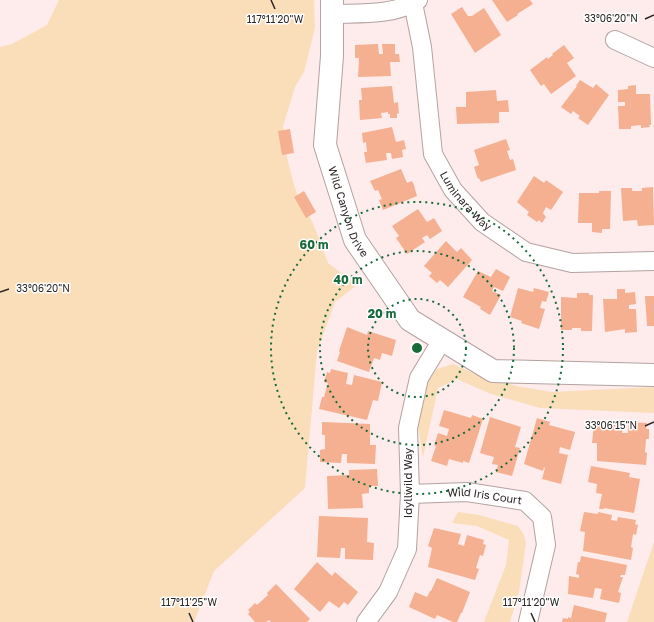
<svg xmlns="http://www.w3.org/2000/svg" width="654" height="622" viewBox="0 0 654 622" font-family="'Golos Text',sans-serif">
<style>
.green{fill:#faddb9}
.building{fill:#f4b090}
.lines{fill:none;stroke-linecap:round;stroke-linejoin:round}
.street-casing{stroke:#b4a2a1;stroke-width:20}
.secondary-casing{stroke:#b4a2a1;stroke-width:24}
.street{stroke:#fff;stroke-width:18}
.secondary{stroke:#fff;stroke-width:22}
.ticks{fill:none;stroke:#2c2525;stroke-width:1.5}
.ring{fill:none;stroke:#186a3a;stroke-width:2;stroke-dasharray:2 4}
.labels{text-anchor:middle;stroke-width:3;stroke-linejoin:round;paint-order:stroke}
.street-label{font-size:11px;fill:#2c2525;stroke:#fff}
.ticks-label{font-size:10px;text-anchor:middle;fill:#2c2525;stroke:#fff;stroke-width:3;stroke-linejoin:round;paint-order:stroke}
.centre{fill:#186a3a;stroke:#fff;stroke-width:2}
.ring-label{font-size:12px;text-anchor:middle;font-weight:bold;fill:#186a3a;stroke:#fff;stroke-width:3;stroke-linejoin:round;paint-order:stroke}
</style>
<rect width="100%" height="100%" fill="#feebeb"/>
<g class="green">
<polygon points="59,0 314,0 315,28 304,72 295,87 283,126 287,157 293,182 297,194 312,221 328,263 357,285 335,302 317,351 305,488 214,571 194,622 0,622 0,47 12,44 47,25"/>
<polygon points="453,364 473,373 516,386 552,392 654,387 654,413 540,408 491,394 457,379 438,388 423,457 417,420 428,380 437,369"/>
<polygon points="458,512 479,515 518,526 524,535 526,543 519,592 510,622 484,622 506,565 509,540 477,526 452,523"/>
<polygon points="654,542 654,622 627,622"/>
</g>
<g class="building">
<polygon points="492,0 530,0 533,4 517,14 518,15 507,22"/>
<polygon points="462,7 468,16 472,16 484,8 501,35 475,53 451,14"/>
<polygon points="378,44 379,54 383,54 382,44 395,44 395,54 399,54 400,62 390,62 391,76 358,77 359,58 355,58 355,45"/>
<polygon points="564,45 574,58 567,63 576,76 551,94 544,84 541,86 530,70 547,57 548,59 553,55 552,54"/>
<polygon points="580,80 593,88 596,84 609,95 588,125 578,118 580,116 573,111 571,114 561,107 577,86 576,86"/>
<polygon points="636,85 636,94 650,94 651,125 649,125 650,127 641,128 641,125 631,126 631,129 619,129 618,106 625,106 625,102 618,102 618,90 628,89 628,86"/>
<polygon points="392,86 394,103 398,102 399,114 397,113 397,118 390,118 390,114 388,114 388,112 381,113 382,118 360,120 359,100 362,100 361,88"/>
<polygon points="496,90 497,101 508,100 509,112 499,112 499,123 457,124 456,107 466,107 466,92"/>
<polygon points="392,127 396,142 404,140 406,149 402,150 403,157 392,159 391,153 386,153 387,160 366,163 364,152 367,152 366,142 363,143 362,133"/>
<polygon points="290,129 294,153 282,155 278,131"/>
<polygon points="506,139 510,150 507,151 510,160 513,159 516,170 481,182 479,178 478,179 474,167 479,165 474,150"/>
<polygon points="401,169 407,183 412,181 412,183 413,182 417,196 383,210 379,200 382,199 378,190 375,191 370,181"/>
<polygon points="534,176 544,183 546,180 563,192 551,210 546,207 543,213 546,217 542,223 539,220 537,222 527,215 529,212 517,202"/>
<polygon points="653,187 654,225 638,226 637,220 623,221 621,188 632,188 632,191 642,191 642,188"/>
<polygon points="304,191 316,212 306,218 294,197"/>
<polygon points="599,191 611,191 610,229 602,229 602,233 592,232 592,223 578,223 579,193 599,193"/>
<polygon points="418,209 427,222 434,218 442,231 430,239 427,235 422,238 425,242 407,254 396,238 399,236 392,226"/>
<polygon points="446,241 457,252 461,248 472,260 448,287 440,280 437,283 429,276 432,273 424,266"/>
<polygon points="496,269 510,277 503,291 494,287 492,291 501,295 490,315 480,309 481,307 463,297 478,271 491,277"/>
<polygon points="518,288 533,292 534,288 549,292 546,302 542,301 540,308 545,309 539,329 521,323 522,321 510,317"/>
<polygon points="617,289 625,289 625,293 635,292 636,304 629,305 629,309 636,309 637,332 625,333 625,329 605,332 603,299 617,299"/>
<polygon points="577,293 589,293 589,295 593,295 592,331 581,331 581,328 572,328 572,330 561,330 561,297 577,298"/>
<polygon points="645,296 654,296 654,326 647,326"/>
<polygon points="347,327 367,335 368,331 396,340 392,356 382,353 380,360 374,358 369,372 337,361 340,352 339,351"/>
<polygon points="331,369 348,373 346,384 352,385 354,375 382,382 378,401 373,400 367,420 319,409 322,397 324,397 328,383 324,382 327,372 330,373"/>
<polygon points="444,410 471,418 472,415 483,419 469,463 463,461 463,463 449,459 447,466 431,461 436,446 434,445 438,433 447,436 449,429 439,426"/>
<polygon points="490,417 521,427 515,447 520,448 512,476 496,472 498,465 492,464 494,457 480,453"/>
<polygon points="537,418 550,422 549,425 575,432 570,450 560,447 559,453 568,455 561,484 542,479 545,468 544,467 543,471 524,464"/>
<polygon points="322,422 370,424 370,445 376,445 375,464 347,463 347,454 342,454 341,463 320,462 320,450 325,449 325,435 322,435"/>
<polygon points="608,422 623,423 622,433 628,433 629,422 647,423 646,429 649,429 649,439 646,439 645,452 647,453 646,465 597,461 597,443 592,443 594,423 608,424"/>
<polygon points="591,466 630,473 629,477 640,479 634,513 604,508 604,509 599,509 602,494 596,493 597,484 588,482"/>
<polygon points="377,469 378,486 369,486 369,493 362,494 363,508 328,509 327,476 349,475 349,470"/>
<polygon points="584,512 598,514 598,512 612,515 611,520 617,521 618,517 636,520 635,524 638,525 636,535 633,534 631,547 633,548 631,560 583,551 585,532 580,531"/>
<polygon points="319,516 368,518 367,542 374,543 373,560 345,559 345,548 341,548 340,558 317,557"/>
<polygon points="434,528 461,534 458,544 464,546 467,535 484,540 483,544 486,545 483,556 480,555 476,568 479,569 475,580 428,567 432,548 428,546"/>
<polygon points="581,556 627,565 625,575 621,575 620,577 623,577 618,592 621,593 619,603 600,599 602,589 595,588 593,598 568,594 569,576 579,578 579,575 576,574 578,562 580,562"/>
<polygon points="317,562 332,576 335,572 358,592 348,605 344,602 339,608 329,601 320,612 294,589"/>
<polygon points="437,578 470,592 462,613 461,613 457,622 453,622 437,615 435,619 409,607 415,592 427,597 430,591 431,591"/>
<polygon points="276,584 310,619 307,622 271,622 269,620 266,622 255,622 248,614 250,612 248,610 255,603 257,605 268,595 267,593"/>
<polygon points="574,605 607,613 605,622 562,622 563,618 568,619 568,617 571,618"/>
</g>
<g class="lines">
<defs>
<g id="street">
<path id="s1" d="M413 3 422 47 433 154 453 190 482 222 526 252 572 263 654 261"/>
<path d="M332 14C361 13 393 16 418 0"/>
<polyline points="615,40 654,58"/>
<path id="s2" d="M410 494 467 492 525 501 542 517 546 545 528 622"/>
<polyline points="366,622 388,592 407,549 410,494 408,428 419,378 442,340"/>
</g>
<g id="secondary">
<path id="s3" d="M332 0V56L325 145 355 240 410 320 493 371 654 375"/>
</g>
</defs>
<use href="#street" class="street-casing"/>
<use href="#secondary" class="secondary-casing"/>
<use href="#street" class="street"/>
<use href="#secondary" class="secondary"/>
</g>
<path class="ticks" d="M271 0 275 9M645 19 654 15M0 292 9 289M645 426 654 422M189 613 193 622M531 613 535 622"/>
<g class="ring">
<circle cx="417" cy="348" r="49"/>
<circle cx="417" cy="348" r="97"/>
<circle cx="417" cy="348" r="146"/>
</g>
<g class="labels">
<g class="street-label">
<text dy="4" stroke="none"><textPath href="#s1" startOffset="210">Luminara Way</textPath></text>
<text dy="4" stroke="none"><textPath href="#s3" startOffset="216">Wild Canyon Drive</textPath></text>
<text transform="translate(408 483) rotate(-90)" y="4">Idyllwild Way</text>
<text dy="4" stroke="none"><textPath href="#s2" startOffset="75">Wild Iris Court</textPath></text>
</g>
</g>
<g class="ticks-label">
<text x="611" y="22">33°06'20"N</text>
<text x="275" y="23">117°11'20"W</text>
<text x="43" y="292">33°06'20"N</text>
<text x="611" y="429">33°06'15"N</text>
<text x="189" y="606">117°11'25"W</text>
<text x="531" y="606">117°11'20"W</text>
</g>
<circle cx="417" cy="348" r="6" class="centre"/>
<g class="ring-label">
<text x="314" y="249">60 m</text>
<text x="348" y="284">40 m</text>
<text x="382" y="318">20 m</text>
</g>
</svg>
